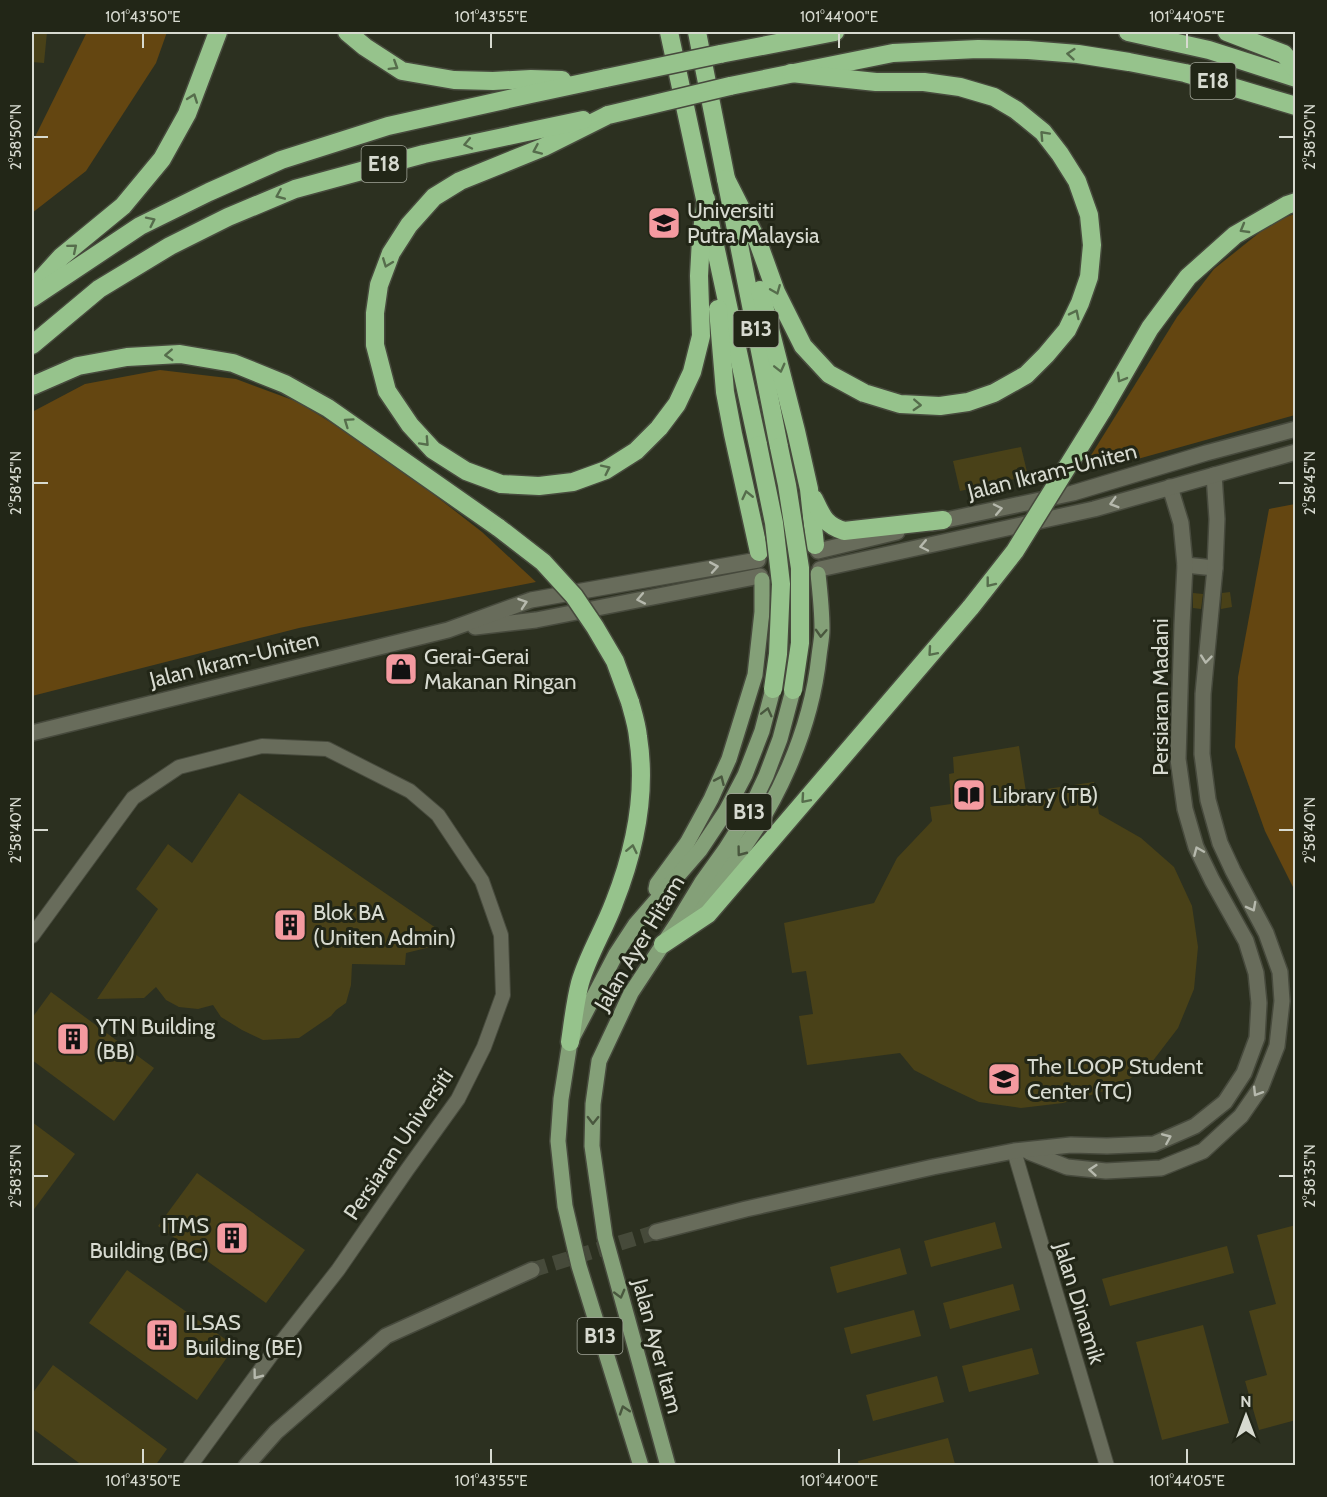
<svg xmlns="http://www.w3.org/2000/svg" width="1327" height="1497" viewBox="0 0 1327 1497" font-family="Cabin,sans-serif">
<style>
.green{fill:#644611}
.building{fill:#494118}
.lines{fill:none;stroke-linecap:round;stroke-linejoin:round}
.tertiary-tunnel{stroke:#464a3a;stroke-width:15;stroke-dasharray:15 8;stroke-linecap:butt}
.minor-casing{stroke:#474a3d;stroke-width:16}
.tertiary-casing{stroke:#474a3d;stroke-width:18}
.secondary-casing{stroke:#474a3d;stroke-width:18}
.primary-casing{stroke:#474a3d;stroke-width:18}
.motorway-casing{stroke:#474a3d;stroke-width:21}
.minor{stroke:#686c5b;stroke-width:14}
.tertiary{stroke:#686c5b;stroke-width:15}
.secondary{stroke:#686c5b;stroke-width:15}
.primary{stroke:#84a078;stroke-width:15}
.motorway{stroke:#96c38c;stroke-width:18}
.motorway-bridge-casing{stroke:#474a3d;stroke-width:21;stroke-linecap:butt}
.motorway-bridge{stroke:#96c38c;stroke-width:18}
.oneway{stroke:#566d4c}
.oneway2{stroke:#b6b9ad}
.oneway3{stroke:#49573e}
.ticks{fill:none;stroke:#d7dad0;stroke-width:2}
.labels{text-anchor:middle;stroke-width:6;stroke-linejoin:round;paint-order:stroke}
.shield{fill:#222617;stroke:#a1a498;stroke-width:1.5}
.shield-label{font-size:21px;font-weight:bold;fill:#d7dad0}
.poi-label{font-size:22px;fill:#d7dad0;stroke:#222617;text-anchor:start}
.street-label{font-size:22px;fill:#d7dad0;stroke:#222617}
.neatline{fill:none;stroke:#d7dad0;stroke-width:2}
.ticks-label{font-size:15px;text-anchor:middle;fill:#d7dad0}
</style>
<rect width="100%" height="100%" fill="#2c3020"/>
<g class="green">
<polygon points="87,32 167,32 156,63 86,171 32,213 32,143"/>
<polygon points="1295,214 1295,415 1134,460 1080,473 1177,317 1214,269 1274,221"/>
<polygon points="160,370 236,379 298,402 383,455 482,532 536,582 299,628 32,696 32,412 85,384"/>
<polygon points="1295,504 1296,504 1295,891 1265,831 1235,747 1238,677 1269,509"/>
</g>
<g class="building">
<polygon points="32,32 47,32 44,63 32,62"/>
<polygon points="1021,447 1028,476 960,491 953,461"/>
<polygon points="1230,592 1232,607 1221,609 1222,593"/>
<polygon points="1193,593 1203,594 1201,609 1193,608"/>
<polygon points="1019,746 1026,792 1094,782 1099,814 1141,838 1174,867 1192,906 1198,947 1194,989 1178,1028 1152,1062 1119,1087 1063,1103 1021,1108 979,1102 941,1084 914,1070 900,1053 807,1065 799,1016 813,1014 806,971 792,973 784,923 874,903 897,858 932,821 930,807 951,804 949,774 954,773 953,757"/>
<polygon points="239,793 455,941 406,953 405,965 352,964 351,985 346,1003 336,1010 331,1016 299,1038 263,1040 242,1030 221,1017 213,1005 198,1009 179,1007 166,1000 156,987 144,998 97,999 158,909 136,889 168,844 192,863"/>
<polygon points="51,992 154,1068 114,1121 32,1060 32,1018"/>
<polygon points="32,1122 75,1154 32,1212"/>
<polygon points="197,1173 305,1250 266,1303 158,1226"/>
<polygon points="995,1222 1002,1248 931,1267 924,1241"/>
<polygon points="1296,1225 1296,1420 1259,1430 1245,1381 1267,1375 1249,1311 1276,1304 1257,1235"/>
<polygon points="1227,1246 1234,1273 1110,1306 1102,1279"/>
<polygon points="900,1248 907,1274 837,1293 830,1267"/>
<polygon points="127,1270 235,1346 197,1400 89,1323"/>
<polygon points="1013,1284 1020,1310 950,1329 943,1303"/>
<polygon points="914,1310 921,1336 851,1354 844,1328"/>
<polygon points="1203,1325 1229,1423 1162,1440 1136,1342"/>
<polygon points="1032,1348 1039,1374 969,1392 962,1366"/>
<polygon points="53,1365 167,1449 155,1466 83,1466 32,1428 32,1394"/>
<polygon points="937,1376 944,1402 873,1421 866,1395"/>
<polygon points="948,1438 955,1464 949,1466 859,1466 858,1461"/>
</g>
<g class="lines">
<polyline class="tertiary-tunnel" points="532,1270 656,1232"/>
<defs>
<g id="minor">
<polyline points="32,936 133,798 179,767 262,746 327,749 410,791 438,815 482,881 501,935 503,995 484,1047 458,1099 407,1170 338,1270 272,1354 190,1466"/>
<polyline points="1014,1151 1107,1466"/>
</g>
<g id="tertiary">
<polyline points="1185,565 1215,568"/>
<polyline points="1029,1152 1067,1167 1106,1171 1161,1168 1203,1151 1241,1116 1261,1087 1277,1046 1282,1001 1280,972 1266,933 1233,871 1220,843 1208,800 1202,754 1203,694 1215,568 1217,519 1214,475"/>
<polyline points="656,1232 746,1209 933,1167 1014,1151 1071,1145 1107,1146 1154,1144 1195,1126 1225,1102 1244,1073 1257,1038 1259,1003 1256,973 1246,941 1212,880 1196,847 1185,809 1178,759 1182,625 1185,565 1181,523 1170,487"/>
<polyline points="246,1466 276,1432 386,1336 532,1270"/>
</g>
<g id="secondary">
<polyline points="932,523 1073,493 1206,453 1296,429"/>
<polyline points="818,551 897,532"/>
<polyline points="820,569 1094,509 1296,452"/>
<polyline points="475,627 536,620 760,576"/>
<polyline points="32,733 448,630 531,600 758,560"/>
</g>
<g id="primary">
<polyline points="656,889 657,884 687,843 711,799 729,759 755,675 762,612 762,580"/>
<path d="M687 914C704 902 716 884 729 867 776 808 811 731 819 656 820 647 822 638 822 629 822 611 820 592 818 574"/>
<polyline points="641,1466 579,1266 565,1206 558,1141 561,1099 570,1042 616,954 635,925 700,850 726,811 745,775 762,731 773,689"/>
<polyline points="668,1466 605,1237 592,1146 593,1104 599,1061 631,993 679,920 702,882 725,850 749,812 766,776 780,739 793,690"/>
</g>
<g id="motorway">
<polyline points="347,32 365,47 402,71 454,80 493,81 531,79 562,80"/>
<polyline points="669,32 758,445"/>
<polyline points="697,32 779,447"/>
<polyline points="1128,32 1209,50 1296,78"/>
<polyline points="1227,32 1284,54 1296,69"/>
<polyline points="720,54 835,32"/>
<polyline points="730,86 893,53 978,49 1028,50 1078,54 1129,62 1185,73 1296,106"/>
<polyline points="608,115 544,147 460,181 434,197 409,225 391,253 379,285 375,313 375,345 387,391 410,425 433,450 466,471 501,484 539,486 573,482 606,470 636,451 659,428 677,404 692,372 701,336 699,276 701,239 706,199"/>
<polyline points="726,179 758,242 776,292 803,346 829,374 864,393 900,404 940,406 968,402 994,393 1026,375 1046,355 1067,330 1080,303 1089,277 1092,245 1089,215 1077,181 1060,154 1043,132 1016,110 994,97 960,87 924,82 876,82 791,73"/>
<polyline points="32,289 61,257 123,206 162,159 187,114 218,32"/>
<polyline points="760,290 796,431 809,489 815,545"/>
<polyline points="32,298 140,226 209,192 281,160 388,126 531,94 606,78"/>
<polyline points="718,309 725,392 733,434 759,552"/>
<polyline points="32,345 99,289 170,246 228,217 295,189 424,154 583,120"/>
<polyline points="32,386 78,366 127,357 180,354 233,363 285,384 328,408 499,528"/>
<polyline points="1102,411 1150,328 1188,277 1235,235 1287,205 1296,202"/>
<path d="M814 499C822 516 825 525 844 531L943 520"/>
<polyline points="663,944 708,914 971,607"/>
<path d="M570 1042C573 1022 575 1002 580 983 588 955 604 930 614 903 635 850 647 794 638 737 637 725 633 713 630 702"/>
</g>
</defs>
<use href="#minor" class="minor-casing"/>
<use href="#tertiary" class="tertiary-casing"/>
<use href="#secondary" class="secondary-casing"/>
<use href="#primary" class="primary-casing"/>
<use href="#motorway" class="motorway-casing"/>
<use href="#minor" class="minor"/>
<use href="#tertiary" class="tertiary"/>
<use href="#secondary" class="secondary"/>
<use href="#primary" class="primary"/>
<use href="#motorway" class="motorway"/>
<defs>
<g id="motorway-bridge">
<polyline points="606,78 720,54"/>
<polyline points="608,115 730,86"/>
<polyline points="758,445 774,523 781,584 778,654 773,689"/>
<polyline points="779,447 787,485 800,568 800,643 793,690"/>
<polyline points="499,528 543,562 574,596 595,627 615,661 630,702"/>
<polyline points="971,607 1015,551 1102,411"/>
</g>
</defs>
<use href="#motorway-bridge" class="motorway-bridge-casing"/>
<use href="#motorway-bridge" class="motorway-bridge"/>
</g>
<defs><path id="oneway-chevron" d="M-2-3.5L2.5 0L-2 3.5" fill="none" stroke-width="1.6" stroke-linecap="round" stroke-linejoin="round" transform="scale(1.5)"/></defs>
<g class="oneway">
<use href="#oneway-chevron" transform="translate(1071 54) rotate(-175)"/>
<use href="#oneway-chevron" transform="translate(394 66) rotate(32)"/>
<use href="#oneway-chevron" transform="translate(193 98) rotate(-70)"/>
<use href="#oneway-chevron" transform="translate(1044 135) rotate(-133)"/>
<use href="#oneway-chevron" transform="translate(468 144) rotate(168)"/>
<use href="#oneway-chevron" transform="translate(537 150) rotate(156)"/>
<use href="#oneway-chevron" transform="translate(280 195) rotate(157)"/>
<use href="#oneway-chevron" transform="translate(151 221) rotate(-26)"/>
<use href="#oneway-chevron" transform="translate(1244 229) rotate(150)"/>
<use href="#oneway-chevron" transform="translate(73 248) rotate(-40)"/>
<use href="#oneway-chevron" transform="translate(387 263) rotate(111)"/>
<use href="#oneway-chevron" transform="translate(776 290) rotate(68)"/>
<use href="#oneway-chevron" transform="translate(1075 314) rotate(-64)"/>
<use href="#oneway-chevron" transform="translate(169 355) rotate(177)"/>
<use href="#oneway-chevron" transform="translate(780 368) rotate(76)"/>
<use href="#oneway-chevron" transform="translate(1121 378) rotate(120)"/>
<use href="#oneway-chevron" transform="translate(917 405) rotate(3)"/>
<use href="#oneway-chevron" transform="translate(348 422) rotate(-145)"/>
<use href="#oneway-chevron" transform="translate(425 442) rotate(47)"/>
<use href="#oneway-chevron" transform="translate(606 469) rotate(-26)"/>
<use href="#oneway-chevron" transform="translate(747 495) rotate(-103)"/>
<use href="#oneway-chevron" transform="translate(990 583) rotate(128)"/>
<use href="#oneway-chevron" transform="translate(932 652) rotate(131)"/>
<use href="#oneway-chevron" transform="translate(805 799) rotate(131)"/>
<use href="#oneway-chevron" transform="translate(632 849) rotate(-78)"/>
</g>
<g class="oneway2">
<use href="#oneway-chevron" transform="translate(1114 503) rotate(164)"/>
<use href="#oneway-chevron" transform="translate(998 509) rotate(-12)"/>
<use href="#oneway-chevron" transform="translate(924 546) rotate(168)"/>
<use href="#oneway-chevron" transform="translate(714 567) rotate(-10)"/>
<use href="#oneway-chevron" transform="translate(641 599) rotate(169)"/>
<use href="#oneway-chevron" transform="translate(523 603) rotate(-19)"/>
<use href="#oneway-chevron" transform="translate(1206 659) rotate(96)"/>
<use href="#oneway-chevron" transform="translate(1198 851) rotate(-113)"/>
<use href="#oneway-chevron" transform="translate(1252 907) rotate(62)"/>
<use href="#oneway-chevron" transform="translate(1257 1092) rotate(122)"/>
<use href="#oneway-chevron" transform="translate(1167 1138) rotate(-23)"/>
<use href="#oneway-chevron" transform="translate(1093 1170) rotate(-175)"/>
<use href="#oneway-chevron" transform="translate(257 1375) rotate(127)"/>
</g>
<g class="oneway3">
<use href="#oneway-chevron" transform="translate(821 633) rotate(93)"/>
<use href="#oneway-chevron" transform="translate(767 712) rotate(-76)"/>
<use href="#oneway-chevron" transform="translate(720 780) rotate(-66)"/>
<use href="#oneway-chevron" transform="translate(741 852) rotate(127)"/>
<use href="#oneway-chevron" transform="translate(593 1120) rotate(91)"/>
<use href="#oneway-chevron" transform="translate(620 1294) rotate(75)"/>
<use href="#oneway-chevron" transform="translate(624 1410) rotate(-108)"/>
</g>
<path class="ticks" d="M143 33V48M491 33V48M839 33V48M1187 33V48M33 137H48M1279 137H1294M33 483H48M1279 483H1294M33 830H48M1279 830H1294M33 1176H48M1279 1176H1294M143 1449V1464M491 1449V1464M839 1449V1464M1187 1449V1464"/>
<defs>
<symbol id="university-square" viewBox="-11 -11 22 22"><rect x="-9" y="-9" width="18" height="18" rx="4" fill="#f49aa0" stroke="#222617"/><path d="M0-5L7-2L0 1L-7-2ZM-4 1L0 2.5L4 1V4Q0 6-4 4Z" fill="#111"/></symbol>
<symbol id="shop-square" viewBox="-11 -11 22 22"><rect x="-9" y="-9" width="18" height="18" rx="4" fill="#f49aa0" stroke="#222617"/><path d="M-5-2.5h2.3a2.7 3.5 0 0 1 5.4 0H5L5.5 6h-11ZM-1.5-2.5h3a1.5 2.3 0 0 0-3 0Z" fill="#111"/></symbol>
<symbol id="library-square" viewBox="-11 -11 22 22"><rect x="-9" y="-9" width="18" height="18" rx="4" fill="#f49aa0" stroke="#222617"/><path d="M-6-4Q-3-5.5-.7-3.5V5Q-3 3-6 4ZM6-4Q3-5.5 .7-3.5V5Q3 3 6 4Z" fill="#111"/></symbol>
<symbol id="building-square" viewBox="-11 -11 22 22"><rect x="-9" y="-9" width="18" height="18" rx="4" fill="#f49aa0" stroke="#222617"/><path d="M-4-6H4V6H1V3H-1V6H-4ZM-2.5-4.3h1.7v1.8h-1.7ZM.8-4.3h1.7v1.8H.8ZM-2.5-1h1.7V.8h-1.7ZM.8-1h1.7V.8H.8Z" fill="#111"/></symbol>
</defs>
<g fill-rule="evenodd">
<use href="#university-square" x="645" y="204" width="38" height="38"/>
<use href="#shop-square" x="382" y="650" width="38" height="38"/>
<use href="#library-square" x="950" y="776" width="38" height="38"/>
<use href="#building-square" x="271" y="906" width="38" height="38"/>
<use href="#building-square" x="54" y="1020" width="38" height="38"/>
<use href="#university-square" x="985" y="1060" width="38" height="38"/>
<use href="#building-square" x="213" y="1219" width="38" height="38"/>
<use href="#building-square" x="143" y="1316" width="38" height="38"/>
</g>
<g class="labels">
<g class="shield">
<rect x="1190.5" y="63" width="45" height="36" rx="4.5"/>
<rect x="361.5" y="146" width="45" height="36" rx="4.5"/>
<rect x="733.5" y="311" width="45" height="36" rx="4.5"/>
<rect x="726.5" y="794" width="45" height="36" rx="4.5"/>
<rect x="577.5" y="1318" width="45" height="36" rx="4.5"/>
</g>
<g class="shield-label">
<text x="1213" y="88">E18</text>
<text x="384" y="171">E18</text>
<text x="756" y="336">B13</text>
<text x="749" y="819">B13</text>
<text x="600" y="1343">B13</text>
</g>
<g class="poi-label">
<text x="687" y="218">Universiti<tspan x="687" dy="25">Putra Malaysia</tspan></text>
<text x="424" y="664">Gerai-Gerai<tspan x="424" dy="25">Makanan Ringan</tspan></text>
<text x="992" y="803">Library (TB)</text>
<text x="313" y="920">Blok BA<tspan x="313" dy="25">(Uniten Admin)</tspan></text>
<text x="96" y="1034">YTN Building<tspan x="96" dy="25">(BB)</tspan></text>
<text x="1027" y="1074">The LOOP Student<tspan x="1027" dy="25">Center (TC)</tspan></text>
<text x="209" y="1233" text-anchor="end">ITMS<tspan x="209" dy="25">Building (BC)</tspan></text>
<text x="185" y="1330">ILSAS<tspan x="185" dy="25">Building (BE)</tspan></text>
</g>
<g class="street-label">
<text transform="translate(1052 471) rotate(-14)" y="8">Jalan Ikram-Uniten</text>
<text transform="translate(234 659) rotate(-14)" y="8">Jalan Ikram-Uniten</text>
<text transform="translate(1160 697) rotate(-90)" y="8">Persiaran Madani</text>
<text transform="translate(639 943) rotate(-59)" y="8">Jalan Ayer Hitam</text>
<text transform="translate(398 1144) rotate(-56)" y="8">Persiaran Universiti</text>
<text transform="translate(1080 1303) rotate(73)" y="8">Jalan Dinamik</text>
<text transform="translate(658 1346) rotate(75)" y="8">Jalan Ayer Itam</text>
</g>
</g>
<rect width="1327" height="1497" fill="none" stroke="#222617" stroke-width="66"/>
<g transform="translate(1246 1416)" stroke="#222617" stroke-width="4.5" paint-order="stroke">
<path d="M0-4.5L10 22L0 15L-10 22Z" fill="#d7dad0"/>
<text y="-9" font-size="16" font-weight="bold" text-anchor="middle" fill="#d7dad0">N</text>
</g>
<rect x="33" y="33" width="1261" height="1431" class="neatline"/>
<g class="ticks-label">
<text x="143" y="22">101°43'50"E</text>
<text x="491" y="22">101°43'55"E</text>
<text x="839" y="22">101°44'00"E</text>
<text x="1187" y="22">101°44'05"E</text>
<text transform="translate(16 137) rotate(-90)" y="5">2°58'50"N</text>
<text transform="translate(1310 137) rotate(-90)" y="5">2°58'50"N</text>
<text transform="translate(16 483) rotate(-90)" y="5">2°58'45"N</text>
<text transform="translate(1310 483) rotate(-90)" y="5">2°58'45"N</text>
<text transform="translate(16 830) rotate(-90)" y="5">2°58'40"N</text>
<text transform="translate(1310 830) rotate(-90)" y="5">2°58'40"N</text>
<text transform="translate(16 1176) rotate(-90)" y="5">2°58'35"N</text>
<text transform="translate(1310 1176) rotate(-90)" y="5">2°58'35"N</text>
<text x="143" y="1486">101°43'50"E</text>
<text x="491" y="1486">101°43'55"E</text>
<text x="839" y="1486">101°44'00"E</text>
<text x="1187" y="1486">101°44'05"E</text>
</g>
</svg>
